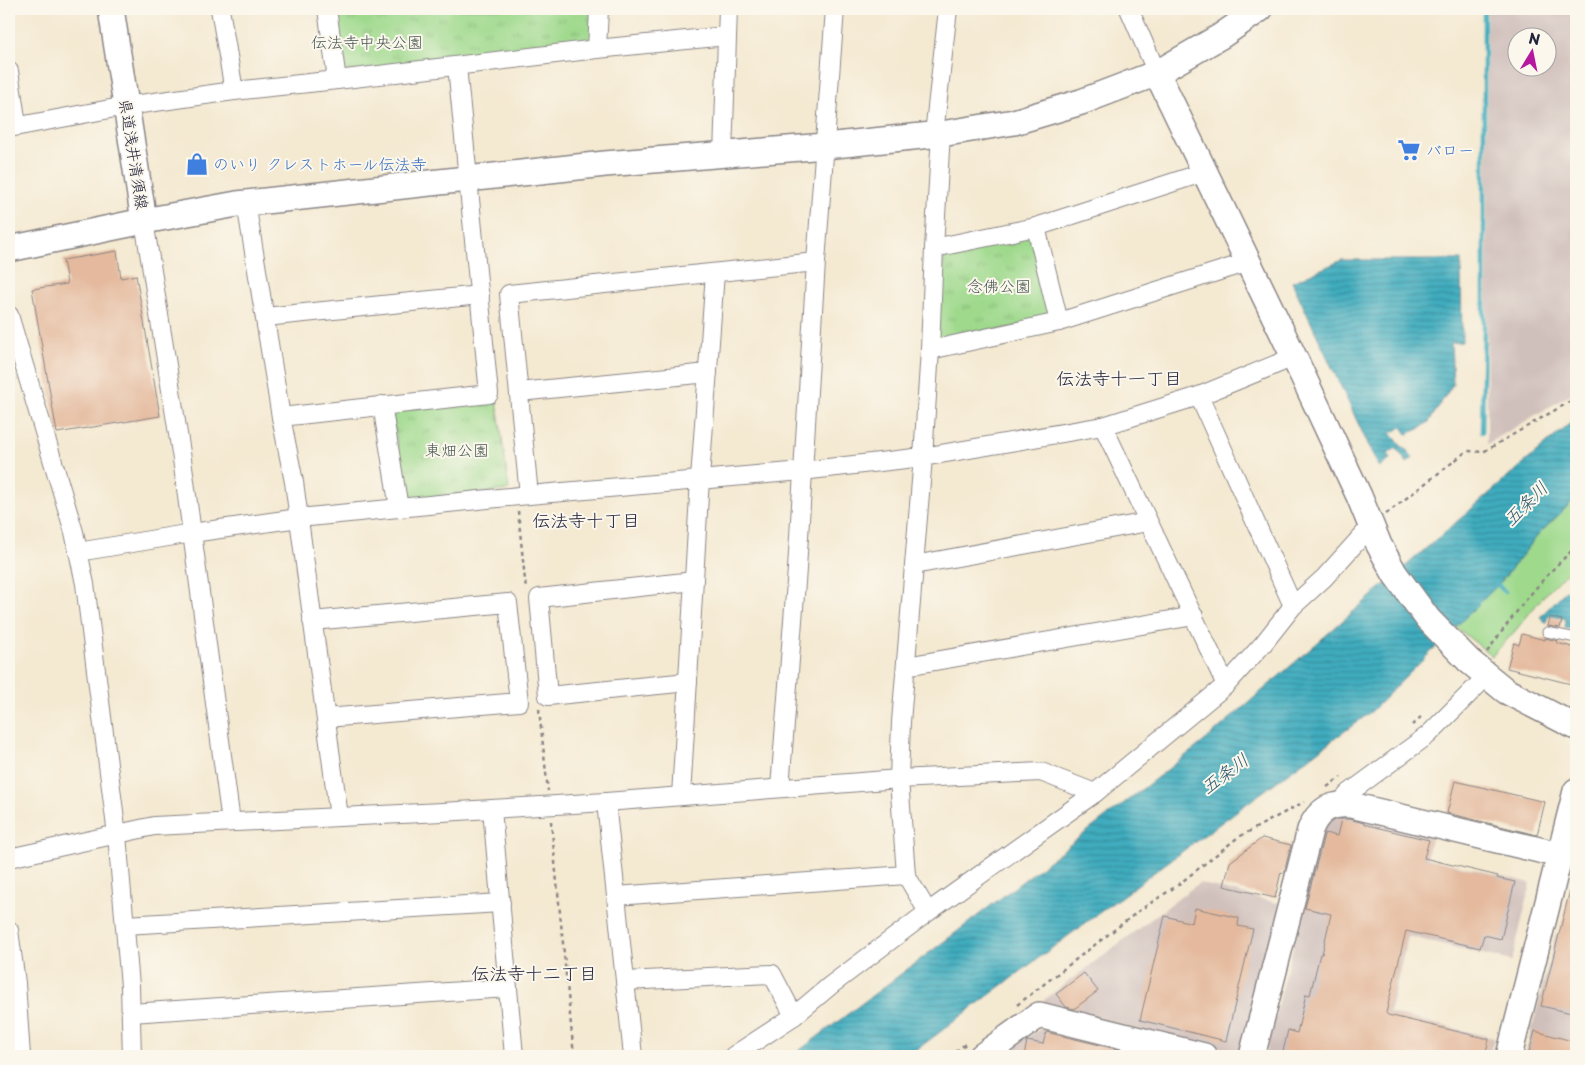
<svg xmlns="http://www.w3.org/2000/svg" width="1585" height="1065" viewBox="0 0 1585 1065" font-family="'Playpen Sans','Klee One',sans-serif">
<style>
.industrial{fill:#d0c0bc;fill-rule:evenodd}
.grass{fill:#9ed98c;stroke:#607e64}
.park{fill:url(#park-tufts);stroke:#607e64}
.water{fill:url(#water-rules);stroke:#30677c}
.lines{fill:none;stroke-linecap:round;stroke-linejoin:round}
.stream{stroke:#3facbe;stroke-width:4.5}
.building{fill:#e4b99d}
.lane-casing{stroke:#8b8686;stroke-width:11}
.street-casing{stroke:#8b8686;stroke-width:20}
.secondary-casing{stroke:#8b8686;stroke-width:28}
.path{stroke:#8b8686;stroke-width:2.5;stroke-dasharray:4 4;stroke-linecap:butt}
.lane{stroke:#fff;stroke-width:9}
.street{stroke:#fff;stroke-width:18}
.secondary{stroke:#fff;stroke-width:25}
.labels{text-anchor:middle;stroke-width:4;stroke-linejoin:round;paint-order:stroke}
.park-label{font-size:16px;fill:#475953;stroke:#fbf7ec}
.shop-label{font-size:16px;fill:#366cbe;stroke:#fbf7ec;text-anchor:start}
.street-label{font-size:16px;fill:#22223b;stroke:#fbf7ec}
.neighbourhood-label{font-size:18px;fill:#22223b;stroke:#fbf7ec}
.water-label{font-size:18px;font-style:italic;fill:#2e596f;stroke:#fbf7ec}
</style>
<defs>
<pattern id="park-tufts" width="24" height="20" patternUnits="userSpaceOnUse" patternTransform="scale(1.25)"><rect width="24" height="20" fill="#9ed98c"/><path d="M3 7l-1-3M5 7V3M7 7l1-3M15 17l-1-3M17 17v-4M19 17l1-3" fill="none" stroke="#88ba7a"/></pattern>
<pattern id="water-rules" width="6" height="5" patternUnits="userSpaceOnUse" patternTransform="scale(1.25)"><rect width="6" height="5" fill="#3facbe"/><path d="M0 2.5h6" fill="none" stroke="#348c9c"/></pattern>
</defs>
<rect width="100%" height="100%" fill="#fbf7ec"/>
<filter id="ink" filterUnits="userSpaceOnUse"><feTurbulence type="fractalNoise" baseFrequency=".02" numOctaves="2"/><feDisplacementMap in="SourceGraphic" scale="10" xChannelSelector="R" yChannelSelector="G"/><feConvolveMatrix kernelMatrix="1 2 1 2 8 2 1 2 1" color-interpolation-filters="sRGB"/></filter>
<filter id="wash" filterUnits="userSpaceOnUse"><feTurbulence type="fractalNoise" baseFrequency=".0096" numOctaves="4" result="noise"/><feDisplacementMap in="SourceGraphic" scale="20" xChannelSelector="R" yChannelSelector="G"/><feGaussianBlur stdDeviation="1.12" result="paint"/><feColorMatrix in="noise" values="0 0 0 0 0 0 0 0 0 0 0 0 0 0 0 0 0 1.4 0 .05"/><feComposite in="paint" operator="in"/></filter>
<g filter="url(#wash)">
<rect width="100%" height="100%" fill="#f4e9d1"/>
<g class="industrial">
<path d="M1487 9H1576V391L1487 444ZM1518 38H1548V68H1518Z"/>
<polygon points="1348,813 1432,833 1427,858 1531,883 1512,961 1408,936 1389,1013 1494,1038 1489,1056 1265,1056 1325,821"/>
<polygon points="1199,883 1282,904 1245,1050 1235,1055 1036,1006"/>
<polygon points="1556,934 1576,939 1576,1056 1525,1056"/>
<polygon points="1047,1025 1170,1056 996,1056"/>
</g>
<polygon class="grass" points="1576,498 1576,563 1546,593 1515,631 1492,656 1456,627 1500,583 1539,534"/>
<g class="park">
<polygon points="327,9 599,9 597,49 337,80"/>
<polygon points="1034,234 1054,319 935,343 945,252"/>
<polygon points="497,401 509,490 405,500 392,410"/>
</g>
<g class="water">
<polygon points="1342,260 1461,260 1462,342 1451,343 1453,384 1429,422 1419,429 1407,434 1402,427 1391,433 1402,447 1404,447 1413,458 1407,463 1396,448 1388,454 1391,459 1379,468 1292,282"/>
<polygon points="1576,418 1576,498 1539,534 1500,583 1372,711 1068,936 908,1056 792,1056 950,937 1202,743"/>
<polygon points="1576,580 1576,630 1565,628 1566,619 1548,615 1546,623 1540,617"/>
</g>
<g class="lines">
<g class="stream">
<polyline points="1482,432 1484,327 1484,9"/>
<polyline points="1495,582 1505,592"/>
</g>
</g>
<g id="blocks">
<g class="building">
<polygon points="117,251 121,278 136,275 160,416 57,433 32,289 67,284 63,260"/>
<polygon points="1550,617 1562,620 1560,628 1548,626"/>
<polygon points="1522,634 1545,640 1545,638 1558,641 1557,643 1576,648 1576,678 1575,685 1507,668 1514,643 1519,645"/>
<polygon points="1455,781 1545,802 1537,835 1447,813"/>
<polygon points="1341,819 1349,819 1364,823 1363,824 1429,840 1424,858 1498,876 1497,878 1515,882 1501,939 1484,935 1480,948 1406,931 1386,1013 1388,1015 1489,1039 1485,1056 1282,1056 1288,1030 1297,1033 1306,994 1310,995 1320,954 1322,954 1331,914 1305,908 1324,835 1325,833 1337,836"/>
<polygon points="1262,838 1291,845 1284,873 1281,872 1275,898 1224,886 1230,862"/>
<polygon points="1572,882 1576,882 1576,1014 1541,1006"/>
<polygon points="1195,908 1239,918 1238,926 1253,929 1226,1041 1140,1020 1165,916 1192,923"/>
<polygon points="1084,973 1098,991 1074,1009 1066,1007 1056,994"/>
<polygon points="1535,1031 1576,1042 1576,1056 1528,1056"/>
<polygon points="1046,1032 1133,1053 1132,1056 1024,1056 1027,1041 1043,1044"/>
</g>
</g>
</g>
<g filter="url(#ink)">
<use href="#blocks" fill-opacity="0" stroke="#8b8686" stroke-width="1"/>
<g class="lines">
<defs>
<polyline id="lane" points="1547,632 1576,638"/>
<g id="street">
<polyline points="220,9 234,91"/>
<polyline points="327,9 337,80"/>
<polyline points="1129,9 1157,73"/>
<polyline points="597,49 599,9"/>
<polyline points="9,71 17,125"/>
<polyline points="9,128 126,106 234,91 337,80 597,49 726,36"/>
<polyline points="934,134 948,9"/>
<polyline points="723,155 728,9"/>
<polyline points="246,203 281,417 294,482 339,817"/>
<polyline points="144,221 182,459 231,822"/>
<polyline points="1036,227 1205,172"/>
<polyline points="934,248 941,134"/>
<polyline points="9,315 74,532 85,584 117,835 130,986 132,1056"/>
<polyline points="265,317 480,295"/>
<polyline points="930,350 1059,322 1248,262"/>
<polyline points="519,392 708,373"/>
<polyline points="1199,396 1293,606"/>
<polyline points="382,405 399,508"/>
<polyline points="281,417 489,394 457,66"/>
<polyline points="1103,426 1226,685"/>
<polyline points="529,495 509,294 816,262"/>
<polyline points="78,552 192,533 299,518 529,495 802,471 923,457 1103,426 1199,396 1294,357"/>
<polyline points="914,565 1148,522"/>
<polyline points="312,621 508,603 519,702 326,718"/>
<polyline points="906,666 1194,616"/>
<polyline points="688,682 548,696 539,598 694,581"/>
<polyline points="780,788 797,569 816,262 835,9"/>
<polyline points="681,796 700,479 715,273"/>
<polyline points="606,802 633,1056"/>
<polyline points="1339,804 1349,793 1428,735 1487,676"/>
<polyline points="492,809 514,1056"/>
<polyline points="9,858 154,826 442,812 606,802 899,779 1041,772 1095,793"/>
<polyline points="616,896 906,875"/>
<polyline points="928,912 906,875 899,779 901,722 923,457 930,350 934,248 1036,227 1059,322"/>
<polyline points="125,925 501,903"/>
<polyline points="9,930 16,983 21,1056"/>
<polyline points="625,981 772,974 794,1016"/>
<polyline points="131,1013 508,988"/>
<polyline points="733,1056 794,1016 831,985 928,912 1095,793 1226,685 1263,644 1293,606 1324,578 1371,526"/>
</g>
<g id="secondary">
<polyline points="111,9 144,221"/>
<polyline points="1157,73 1294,357 1359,496 1379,545 1395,574 1428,619 1469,661 1506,691 1576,727"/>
<polyline points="9,249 144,221 237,204 605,164 825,146 941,134 1014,122 1081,102 1157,73 1221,36 1260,9"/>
<polyline points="982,1056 1039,1015 1204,1056"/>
<path d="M1252 1056 1310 830C1318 810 1330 803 1351 805L1560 855"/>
<polyline points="1509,1056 1576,791"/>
</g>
</defs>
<use href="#lane" class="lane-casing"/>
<use href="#street" class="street-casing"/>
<use href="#secondary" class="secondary-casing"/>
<g class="path">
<polyline points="518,511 526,590"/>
<polyline points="1386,514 1467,451 1483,452 1576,398"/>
<path d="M1487 652C1515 613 1540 579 1576 547"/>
<polyline points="539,709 548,791"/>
<polyline points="1412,725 1423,715"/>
<polyline points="1327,787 1341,777"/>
<polyline points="551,821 574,1056"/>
<polyline points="1017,1005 1140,910 1178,885 1237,838 1304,802"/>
<polyline points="949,1056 967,1043"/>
</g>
<use href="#lane" class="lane"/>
<use href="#street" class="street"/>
<use href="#secondary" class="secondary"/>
</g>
</g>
<defs>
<symbol id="supermarket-bare" viewBox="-9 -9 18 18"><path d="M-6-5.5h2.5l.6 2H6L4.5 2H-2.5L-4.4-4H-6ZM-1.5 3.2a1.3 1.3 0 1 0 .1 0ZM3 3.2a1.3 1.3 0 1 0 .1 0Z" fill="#3f7fe0" stroke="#fbf7ec" stroke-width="2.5" paint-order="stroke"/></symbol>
<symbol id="shop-bare" viewBox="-9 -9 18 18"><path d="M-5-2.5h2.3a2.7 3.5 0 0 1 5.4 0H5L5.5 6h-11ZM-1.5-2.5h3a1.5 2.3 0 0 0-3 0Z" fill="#3f7fe0" stroke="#fbf7ec" stroke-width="2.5" paint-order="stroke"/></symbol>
</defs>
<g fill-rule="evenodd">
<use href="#supermarket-bare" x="1393" y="134" width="32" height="32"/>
<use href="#shop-bare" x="181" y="148" width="32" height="32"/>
</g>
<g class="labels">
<g class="park-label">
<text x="367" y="48">伝法寺中央公園</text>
<text x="999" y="292">念佛公園</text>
<text x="457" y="456">東畑公園</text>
</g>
<g class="shop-label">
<text x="1426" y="156">バロー</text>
<text x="213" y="170">のいり クレストホール伝法寺</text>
</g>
<g class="street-label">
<text transform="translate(134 154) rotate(81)" y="6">県道浅井清須線</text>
</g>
<g class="neighbourhood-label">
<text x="1119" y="385">伝法寺十一丁目</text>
<text x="586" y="527">伝法寺十丁目</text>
<text x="534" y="980">伝法寺十二丁目</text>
</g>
<g class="water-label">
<text transform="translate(1526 504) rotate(-45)" y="6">五条川</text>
<text transform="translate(1225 774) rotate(-37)" y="6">五条川</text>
</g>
</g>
<rect width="1585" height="1065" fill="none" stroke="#fbf7ec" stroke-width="30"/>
<g transform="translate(1532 52) rotate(10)"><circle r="24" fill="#fbf7ec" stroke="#a4a2a5"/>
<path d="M0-4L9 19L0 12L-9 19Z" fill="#b5179e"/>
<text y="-8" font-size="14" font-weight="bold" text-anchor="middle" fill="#22223b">N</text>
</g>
</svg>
